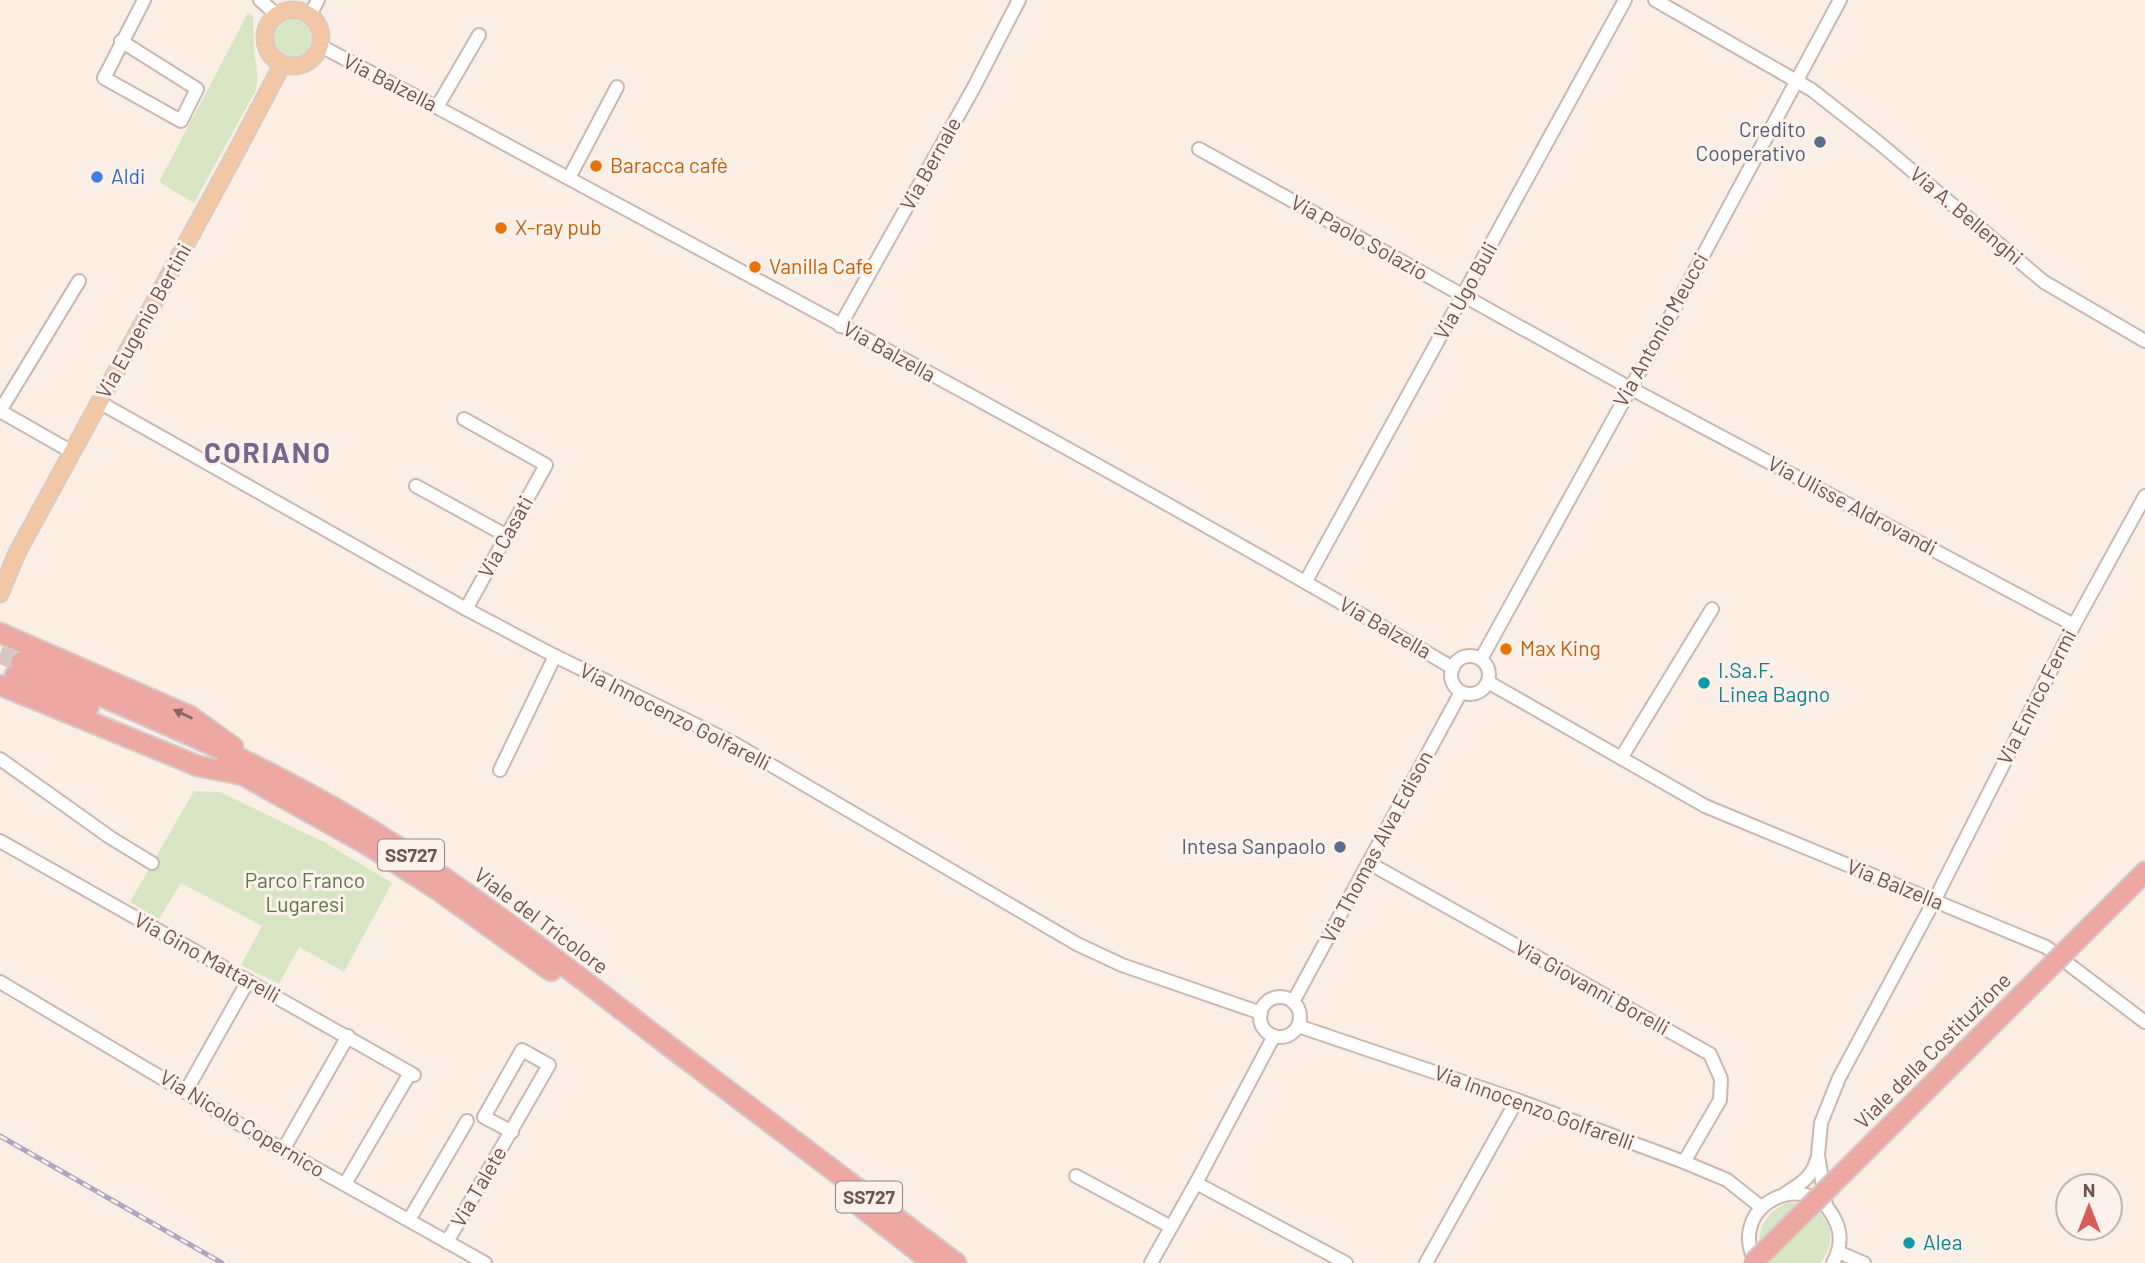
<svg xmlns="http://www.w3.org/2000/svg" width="2145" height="1263" viewBox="0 0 2145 1263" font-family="Barlow,sans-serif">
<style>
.green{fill:#d8e5c5}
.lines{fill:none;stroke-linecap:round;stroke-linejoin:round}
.highway-tunnel{stroke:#d7c7bf;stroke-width:19;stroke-dasharray:19 10;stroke-linecap:butt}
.minor-casing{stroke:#ccb7b0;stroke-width:16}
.major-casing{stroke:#d4cbca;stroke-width:19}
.highway-casing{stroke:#d4cbca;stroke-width:23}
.minor{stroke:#fff;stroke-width:12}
.major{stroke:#f1c7a5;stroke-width:16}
.highway{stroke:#eda8a3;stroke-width:19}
.rail-casing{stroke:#afa5c2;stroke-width:5}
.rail{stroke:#fdf2eb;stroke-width:2.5;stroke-dasharray:8;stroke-linecap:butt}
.highway-bridge-casing{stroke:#d4cbca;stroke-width:23;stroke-linecap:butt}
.highway-bridge{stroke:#eda8a3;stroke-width:19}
.oneway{fill:#88645e}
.service-dot{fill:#5c6f8a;stroke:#fdf2eb;stroke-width:2.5}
.food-dot{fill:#e8710a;stroke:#fdf2eb;stroke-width:2.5}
.shop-dot{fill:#3f7fe0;stroke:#fdf2eb;stroke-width:2.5}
.culture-dot{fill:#0f9aa8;stroke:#fdf2eb;stroke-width:2.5}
.labels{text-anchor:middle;stroke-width:6;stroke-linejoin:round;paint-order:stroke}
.shield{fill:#fdf2eb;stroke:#9a837c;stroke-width:2}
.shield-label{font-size:19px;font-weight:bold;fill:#6f534d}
.street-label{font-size:21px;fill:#6f534d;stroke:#fdf2eb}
.service-label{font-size:21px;fill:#4e5e75;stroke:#fdf2eb;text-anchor:end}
.food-label{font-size:21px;fill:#c56008;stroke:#fdf2eb;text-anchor:start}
.shop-label{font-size:21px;fill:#366cbe;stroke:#fdf2eb;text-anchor:start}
.culture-label{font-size:21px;fill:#0d838f;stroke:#fdf2eb;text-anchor:start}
.park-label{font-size:21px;fill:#5d7447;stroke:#fdf2eb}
.district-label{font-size:28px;font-weight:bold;letter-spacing:2px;fill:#78668c;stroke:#fdf2eb}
</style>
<rect width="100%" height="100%" fill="#faeee5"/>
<g class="green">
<path d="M248 13 253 16C254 28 253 39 254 50 256 67 259 71 256 90L194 203 159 182Z"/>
<circle cx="293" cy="38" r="18"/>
<polygon points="194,791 220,792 249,806 326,843 392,883 344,972 299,947 279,984 241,965 262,926 181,883 159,919 130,902"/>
<path d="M1787 1203C1822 1200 1845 1234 1820 1263H1769C1751 1240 1760 1214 1787 1203Z"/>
</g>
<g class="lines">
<polyline class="highway-tunnel" points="0,654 21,662"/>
<defs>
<g id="minor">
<polyline points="260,0 277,15"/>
<polyline points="1655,0 1812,90 1878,142 2044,282 2145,341"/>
<polyline points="310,15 318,0"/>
<polyline points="121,41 197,89 181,121 104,78 144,0"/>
<path d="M321 46C374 75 428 102 481 131 807 307 1134 480 1453 668"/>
<polyline points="437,107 479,35"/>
<polyline points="1199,149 1630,388 2074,625"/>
<polyline points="569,178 617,87"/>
<polyline points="840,326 973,89 1019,0"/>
<polyline points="99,402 466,609 555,656 735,744 1077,944 1122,965 1261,1013"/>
<polyline points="0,411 79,281"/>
<polyline points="0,411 72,452"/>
<polyline points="464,419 546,465 466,609"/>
<polyline points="416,486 507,536"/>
<polyline points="1306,581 1625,0"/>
<circle cx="1470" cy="675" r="19"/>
<polyline points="1481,659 1671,315 1840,0"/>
<polyline points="1488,682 1705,806 2046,947 2145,1022"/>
<polyline points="1621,758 1712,609"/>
<polyline points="0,759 111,838 152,863"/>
<polyline points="500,770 555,656"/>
<polyline points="0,841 414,1075"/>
<polyline points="1369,863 1710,1054 1721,1079 1720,1100 1684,1162"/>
<polyline points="0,982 283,1150 485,1263"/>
<circle cx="1280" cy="1017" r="20"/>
<polyline points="1293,1002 1461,692"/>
<polyline points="1298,1026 1517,1100 1684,1162 1727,1180 1761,1207"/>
<polyline points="186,1091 248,981"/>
<polyline points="283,1150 348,1036"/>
<polyline points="1076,1176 1171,1227"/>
<polyline points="1196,1183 1346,1263"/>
<polyline points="345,1184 410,1073"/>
<path d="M1786 1193C1802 1183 1812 1177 1817 1159"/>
<polyline points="1826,1206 1818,1155 1821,1123 1839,1078 1934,901 2074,625 2145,496"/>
<polyline points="409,1220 467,1121"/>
<polyline points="447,1242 549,1065 522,1050 484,1117 512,1132"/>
<polyline points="1838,1252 1864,1263"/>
<polyline points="1151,1263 1196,1183 1274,1036"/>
<polyline points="1426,1263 1517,1100"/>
<path d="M1756 1263C1724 1204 1811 1164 1836 1222 1842 1235 1840 1250 1833 1263"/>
</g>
<g id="major">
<circle cx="293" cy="38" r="28"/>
<polyline points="0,594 17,553 233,158 282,65"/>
</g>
<g id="highway">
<polyline points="0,633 190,716 233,747"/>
<path d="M21 662C127 708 236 751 336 809 453 877 558 961 665 1043 762 1117 859 1190 956 1263"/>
<polyline points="15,675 89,706"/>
<polyline points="0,685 198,766 238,774"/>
<polyline points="225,765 366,844 435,888 551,971"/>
<polyline points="2122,895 2145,872"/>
<polyline points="862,1208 933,1263"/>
</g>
</defs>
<use href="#minor" class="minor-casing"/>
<use href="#major" class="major-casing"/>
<use href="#highway" class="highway-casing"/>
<use href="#minor" class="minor"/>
<use href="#major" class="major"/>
<use href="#highway" class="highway"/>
<defs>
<polyline id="rail" points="0,1136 222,1263"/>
</defs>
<use href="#rail" class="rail-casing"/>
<use href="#rail" class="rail"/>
<defs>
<polyline id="highway-bridge" points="1753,1263 2122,895"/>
</defs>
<use href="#highway-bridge" class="highway-bridge-casing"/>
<use href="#highway-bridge" class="highway-bridge"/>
</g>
<defs><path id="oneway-solid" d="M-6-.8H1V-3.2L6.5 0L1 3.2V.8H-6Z" transform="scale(1.75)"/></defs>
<use class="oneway" href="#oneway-solid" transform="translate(183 714) rotate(-155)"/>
<g class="service-dot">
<circle cx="1820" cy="142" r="7"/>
<circle cx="1340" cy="847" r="7"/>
</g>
<g class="food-dot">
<circle cx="596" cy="166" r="7"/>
<circle cx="501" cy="228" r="7"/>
<circle cx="755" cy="267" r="7"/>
<circle cx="1506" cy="649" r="7"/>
</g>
<circle class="shop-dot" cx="97" cy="177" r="7"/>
<g class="culture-dot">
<circle cx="1704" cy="683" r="7"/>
<circle cx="1909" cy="1243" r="7"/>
</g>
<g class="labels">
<g class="shield">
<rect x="378" y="839.5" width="66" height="31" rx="5"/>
<rect x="836" y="1181.5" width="66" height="31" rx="5"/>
</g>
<g class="shield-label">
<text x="411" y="862">SS727</text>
<text x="869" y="1204">SS727</text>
</g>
<g class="street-label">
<text transform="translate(390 83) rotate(27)" y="7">Via Balzella</text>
<text transform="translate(931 164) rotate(-61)" y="7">Via Bernale</text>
<text transform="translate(1966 216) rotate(40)" y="7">Via A. Bellenghi</text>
<text transform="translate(1359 238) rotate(29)" y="7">Via Paolo Solazio</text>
<text transform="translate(1466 291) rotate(-61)" y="7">Via Ugo Buli</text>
<text transform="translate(144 321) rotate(-61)" y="7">Via Eugenio Bertini</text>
<text transform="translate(1661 330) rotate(-61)" y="7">Via Antonio Meucci</text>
<text transform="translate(889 352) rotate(29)" y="7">Via Balzella</text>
<text transform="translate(1852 506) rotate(28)" y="7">Via Ulisse Aldrovandi</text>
<text transform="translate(506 537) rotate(-61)" y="7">Via Casati</text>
<text transform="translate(1385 628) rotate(30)" y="7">Via Balzella</text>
<text transform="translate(2037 697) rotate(-63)" y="7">Via Enrico Fermi</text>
<text transform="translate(675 717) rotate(27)" y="7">Via Innocenzo Golfarelli</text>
<text transform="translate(1377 847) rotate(-62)" y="7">Via Thomas Alva Edison</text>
<text transform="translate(1895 885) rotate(22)" y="7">Via Balzella</text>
<text transform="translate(541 921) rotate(37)" y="7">Viale del Tricolore</text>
<text transform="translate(207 958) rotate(29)" y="7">Via Gino Mattarelli</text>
<text transform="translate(1592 988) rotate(29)" y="7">Via Giovanni Borelli</text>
<text transform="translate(1933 1051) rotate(-45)" y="7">Viale della Costituzione</text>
<text transform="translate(1534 1108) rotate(20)" y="7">Via Innocenzo Golfarelli</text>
<text transform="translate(242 1124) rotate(31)" y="7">Via Nicolò Copernico</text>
<text transform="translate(479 1187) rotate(-60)" y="7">Via Talete</text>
</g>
<g class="service-label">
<text x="1806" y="137">Credito<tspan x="1806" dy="24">Cooperativo</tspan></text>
<text x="1326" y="854">Intesa Sanpaolo</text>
</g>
<g class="food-label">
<text x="610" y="173">Baracca cafè</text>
<text x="515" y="235">X-ray pub</text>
<text x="769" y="274">Vanilla Cafe</text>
<text x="1520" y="656">Max King</text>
</g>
<g class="shop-label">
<text x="111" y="184">Aldi</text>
</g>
<g class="culture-label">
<text x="1718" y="678">I.Sa.F.<tspan x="1718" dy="24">Linea Bagno</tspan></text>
<text x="1923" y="1250">Alea</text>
</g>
<g class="park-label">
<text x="305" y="888">Parco Franco<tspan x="305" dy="24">Lugaresi</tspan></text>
</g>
<g class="district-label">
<text x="268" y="463">CORIANO</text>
</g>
</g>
<g transform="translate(2089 1207)"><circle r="33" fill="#fdf2eb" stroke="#c4b2ac" stroke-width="2"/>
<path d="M0-5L12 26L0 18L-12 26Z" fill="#d65d58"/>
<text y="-10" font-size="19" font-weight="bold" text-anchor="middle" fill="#6f534d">N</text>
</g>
</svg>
